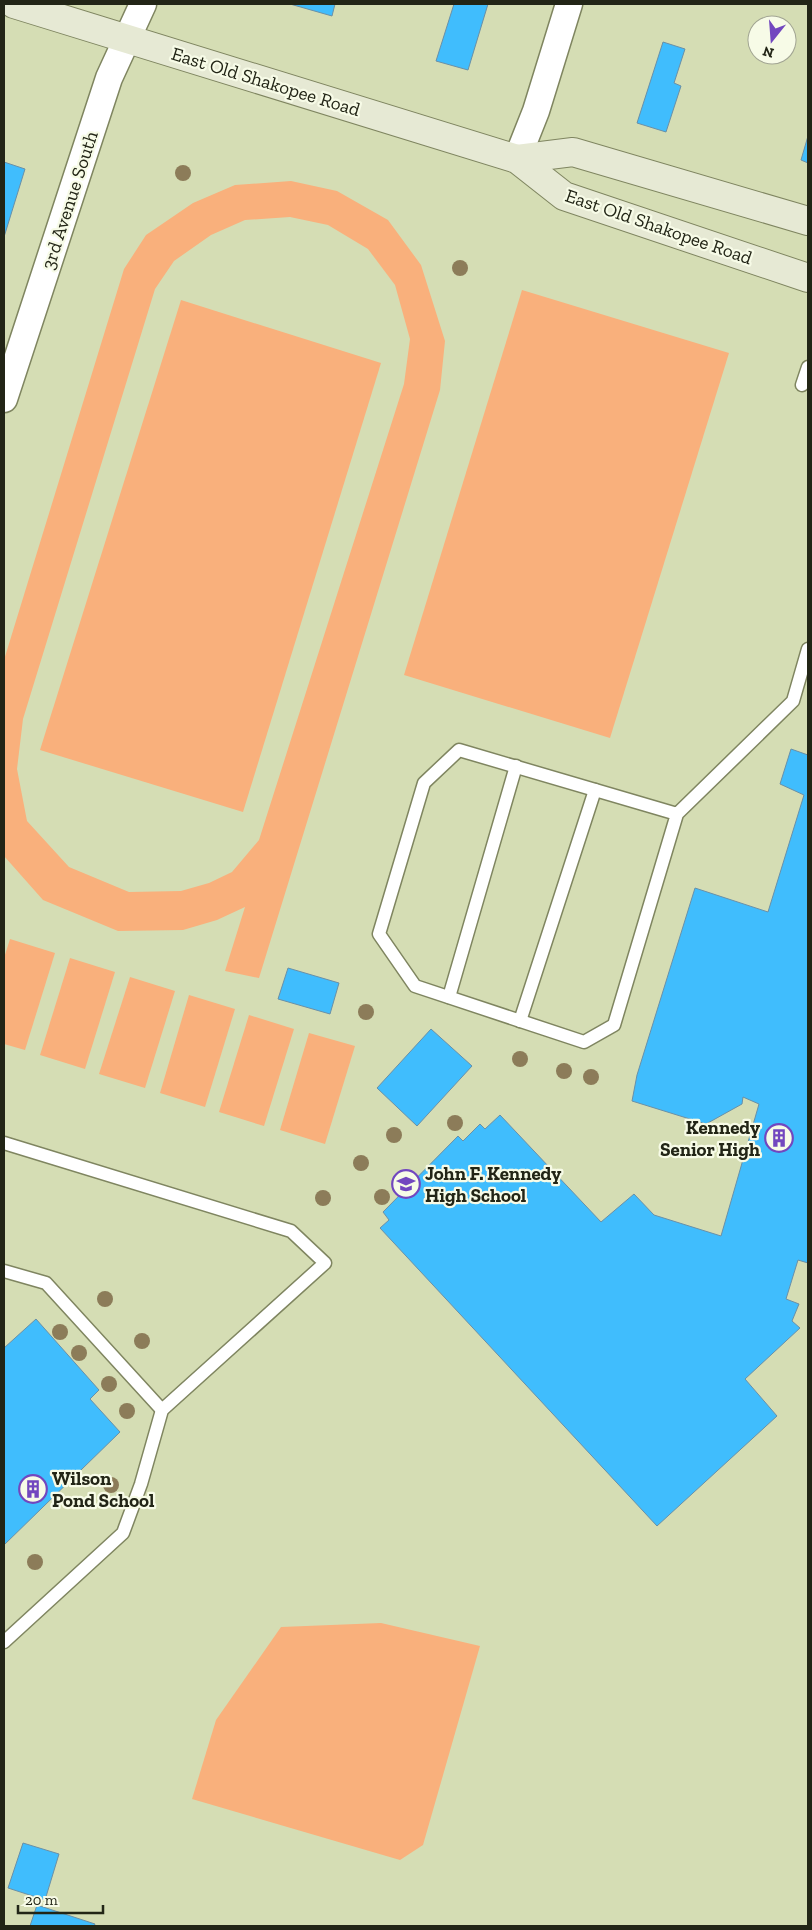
<svg xmlns="http://www.w3.org/2000/svg" width="812" height="1930" viewBox="0 0 812 1930" font-family="'Zilla Slab',serif">
<style>
.green{fill:#f9b07c;fill-rule:evenodd}
.building{fill:#40bdfd;stroke:#6a90a7}
.lines{fill:none;stroke-linecap:round;stroke-linejoin:round}
.service-casing{stroke:#7f8560;stroke-width:15}
.minor-casing{stroke:#7f8560;stroke-width:29}
.secondary-casing{stroke:#7f8560;stroke-width:30}
.service{stroke:#fff;stroke-width:12}
.minor{stroke:#fff;stroke-width:26}
.secondary{stroke:#e6e9d4;stroke-width:28}
.tree{fill:#8c7c59}
.labels{text-anchor:middle;stroke-width:4.5;stroke-linejoin:round;paint-order:stroke}
.street-label{font-size:19px;fill:#222516;stroke:#f7fbe7}
.poi-label{font-size:19px;font-weight:bold;fill:#222516;stroke:#f7fbe7;text-anchor:start}
</style>
<rect width="100%" height="100%" fill="#d5ddb4"/>
<g class="green">
<path d="M291 181 337 191 388 220 421 265 445 341 440 390 259 978 225 971 245 907 217 920 183 930 118 931 43 900 4 856V660L124 269 146 235 193 203 235 185ZM290 217 328 225 368 249 395 285 410 339 404 384 259 840 232 872 209 883 181 891 129 892 69 867 27 821 17 769 23 719 155 289 174 261 211 235 245 220Z"/>
<polygon points="522,290 729,353 610,738 404,675"/>
<polygon points="181,300 381,363 243,812 40,750"/>
<polygon points="10,939 55,953 25,1050 4,1044 4,958"/>
<polygon points="70,958 115,972 85,1069 40,1055"/>
<polygon points="130,977 175,991 145,1088 99,1074"/>
<polygon points="189,995 235,1009 205,1107 160,1093"/>
<polygon points="249,1015 294,1029 264,1126 219,1112"/>
<polygon points="309,1033 355,1046 325,1144 280,1130"/>
<polygon points="381,1623 480,1646 423,1845 400,1860 192,1799 216,1720 281,1627"/>
</g>
<g class="building">
<polygon points="290,4 335,4 332,16"/>
<polygon points="454,4 488,4 468,70 436,61"/>
<polygon points="663,42 685,49 674,83 681,86 666,132 637,123"/>
<polygon points="808,136 808,163 801,160"/>
<polygon points="4,162 25,169 4,237"/>
<polygon points="791,749 808,755 808,1263 798,1260 786,1299 799,1304 792,1321 800,1328 745,1379 777,1416 657,1526 380,1228 389,1220 383,1212 458,1136 463,1141 480,1124 485,1129 500,1115 601,1222 634,1194 654,1215 721,1236 759,1104 743,1097 742,1104 706,1124 632,1101 637,1075 695,888 768,912 804,795 780,784"/>
<polygon points="288,968 339,983 330,1014 278,999"/>
<polygon points="431,1029 472,1066 417,1126 377,1088"/>
<polygon points="36,1319 99,1390 90,1399 120,1432 4,1545 4,1348"/>
<polygon points="23,1843 59,1854 45,1900 8,1888"/>
<polygon points="37,1905 95,1924 94,1926 30,1926"/>
</g>
<g class="lines">
<defs>
<g id="service">
<polyline points="802,385 808,367"/>
<polyline points="677,814 459,750 424,783 379,934 415,986 584,1042 614,1025 677,814 793,701 808,649"/>
<polyline points="449,997 516,766"/>
<polyline points="520,1021 595,790"/>
<polyline points="4,1143 291,1231 325,1263 162,1410 141,1484 123,1533 4,1642"/>
<polyline points="4,1271 46,1283 162,1410"/>
</g>
<g id="minor">
<polyline points="517,159 536,111 569,4"/>
<polyline points="4,399 109,78 143,4"/>
</g>
<g id="secondary">
<polyline points="14,4 517,159 564,196 808,278"/>
<polyline points="517,159 573,152 808,221"/>
</g>
</defs>
<use href="#service" class="service-casing"/>
<use href="#minor" class="minor-casing"/>
<use href="#secondary" class="secondary-casing"/>
<use href="#service" class="service"/>
<use href="#minor" class="minor"/>
<use href="#secondary" class="secondary"/>
</g>
<g class="tree">
<circle cx="183" cy="173" r="8"/>
<circle cx="460" cy="268" r="8"/>
<circle cx="366" cy="1012" r="8"/>
<circle cx="520" cy="1059" r="8"/>
<circle cx="564" cy="1071" r="8"/>
<circle cx="591" cy="1077" r="8"/>
<circle cx="455" cy="1123" r="8"/>
<circle cx="394" cy="1135" r="8"/>
<circle cx="361" cy="1163" r="8"/>
<circle cx="382" cy="1197" r="8"/>
<circle cx="323" cy="1198" r="8"/>
<circle cx="105" cy="1299" r="8"/>
<circle cx="60" cy="1332" r="8"/>
<circle cx="142" cy="1341" r="8"/>
<circle cx="79" cy="1353" r="8"/>
<circle cx="109" cy="1384" r="8"/>
<circle cx="127" cy="1411" r="8"/>
<circle cx="111" cy="1485" r="8"/>
<circle cx="35" cy="1562" r="8"/>
</g>
<defs>
<symbol id="building-ring" viewBox="-11 -11 22 22"><circle r="9.5" fill="#f7fbe7" stroke="#7247bf" stroke-width="1.5"/><path d="M-4-6H4V6H1V3H-1V6H-4ZM-2.5-4.3h1.7v1.8h-1.7ZM.8-4.3h1.7v1.8H.8ZM-2.5-1h1.7V.8h-1.7ZM.8-1h1.7V.8H.8Z" fill="#7247bf"/></symbol>
<symbol id="school-ring" viewBox="-11 -11 22 22"><circle r="9.5" fill="#f7fbe7" stroke="#7247bf" stroke-width="1.5"/><path d="M0-5L7-2L0 1L-7-2ZM-4 1L0 2.5L4 1V4Q0 6-4 4Z" fill="#7247bf"/></symbol>
</defs>
<g fill-rule="evenodd">
<use href="#building-ring" x="763" y="1122" width="32" height="32"/>
<use href="#school-ring" x="390" y="1168" width="32" height="32"/>
<use href="#building-ring" x="17" y="1473" width="32" height="32"/>
</g>
<g class="labels">
<g class="street-label">
<text transform="translate(266 81) rotate(17)" y="7">East Old Shakopee Road</text>
<text transform="translate(69 200) rotate(-72)" y="7">3rd Avenue South</text>
<text transform="translate(659 226) rotate(19)" y="7">East Old Shakopee Road</text>
</g>
<g class="poi-label">
<text x="760" y="1134" text-anchor="end">Kennedy<tspan x="760" dy="22">Senior High</tspan></text>
<text x="425" y="1180">John F. Kennedy<tspan x="425" dy="22">High School</tspan></text>
<text x="52" y="1485">Wilson<tspan x="52" dy="22">Pond School</tspan></text>
</g>
</g>
<rect width="812" height="1930" fill="none" stroke="#222516" stroke-width="10"/>
<g transform="translate(772 40) rotate(197)"><circle r="24" fill="#f7fbe7" stroke="#a2a593"/>
<path d="M0-4L9 19L0 12L-9 19Z" fill="#7247bf"/>
<text y="-8" font-size="14" font-weight="bold" text-anchor="middle" fill="#222516">N</text>
</g>
<path d="M18 1905v8h85v-8" fill="none" stroke="#222516" stroke-width="2.5"/>
<text x="25" y="1905" font-size="15" fill="#222516" stroke="#f7fbe7" stroke-width="4" paint-order="stroke">20 m</text>
</svg>
